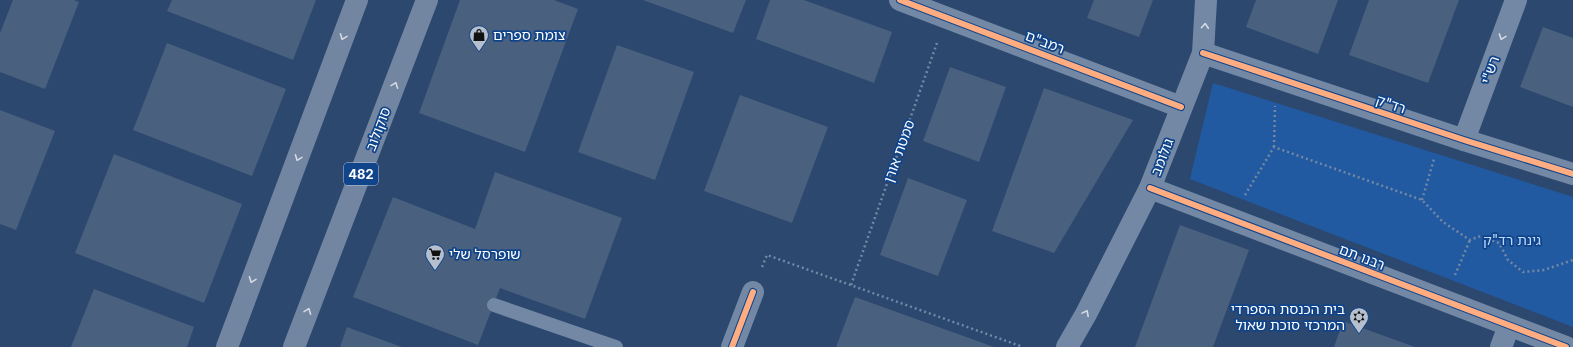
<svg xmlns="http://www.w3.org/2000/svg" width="1573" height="347" viewBox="0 0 1573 347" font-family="Inter,'Noto Sans Hebrew',sans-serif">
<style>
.green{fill:#225aa2}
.building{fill:#49607f}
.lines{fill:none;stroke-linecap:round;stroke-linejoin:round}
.path{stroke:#7388a4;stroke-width:2.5;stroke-dasharray:2 3;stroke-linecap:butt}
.service{stroke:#7388a4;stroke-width:14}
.minor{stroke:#7388a4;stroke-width:22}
.primary{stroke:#7286a1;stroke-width:22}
.cycleway-casing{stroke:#10448b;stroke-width:8}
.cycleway{stroke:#ffac80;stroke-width:6}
.oneway{stroke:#d5dbe4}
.oneway2{stroke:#d5dbe3}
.labels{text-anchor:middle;stroke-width:3.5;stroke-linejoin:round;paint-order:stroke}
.shield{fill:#10448b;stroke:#b7c7dc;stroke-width:1}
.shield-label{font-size:13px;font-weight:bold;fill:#fff}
.poi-label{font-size:14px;fill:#fff;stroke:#10448b;text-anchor:start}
.street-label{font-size:14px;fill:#fff;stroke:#10448b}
.park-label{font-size:14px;fill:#bdd9fd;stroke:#10448b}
</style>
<rect width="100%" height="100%" fill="#2c486f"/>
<polygon class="green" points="1213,83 1573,197 1573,327 1190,179"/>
<g class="building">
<polygon points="13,0 74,0 79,2 45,89 0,72 0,33"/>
<polygon points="172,0 316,0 293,60 167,11"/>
<polygon points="460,0 554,0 578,9 525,152 419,113"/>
<polygon points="643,0 746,0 733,33"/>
<polygon points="770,0 804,0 892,32 874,83 756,39"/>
<polygon points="1094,0 1153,0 1139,37 1087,18"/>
<polygon points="1256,0 1338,0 1318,54 1246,27"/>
<polygon points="1369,0 1459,0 1428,83 1349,55"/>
<polygon points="1543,27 1573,38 1573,107 1520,87"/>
<polygon points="167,43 286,89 252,176 133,130"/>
<polygon points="617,45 694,72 655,180 578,152"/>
<polygon points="950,67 1006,87 979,162 923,141"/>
<polygon points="1044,88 1133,120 1054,253 992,231"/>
<polygon points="740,95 828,127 792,223 704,191"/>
<polygon points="0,110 55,131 16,230 0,224"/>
<polygon points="114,154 242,204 204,303 75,253"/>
<polygon points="495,172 622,218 585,319 500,288 478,345 353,297 393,197 475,229"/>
<polygon points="908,178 967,200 938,276 880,255"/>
<polygon points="1180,225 1249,250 1213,347 1135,347"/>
<polygon points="94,289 194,327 187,347 71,347"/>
<polygon points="855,297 994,347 836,347"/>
<polygon points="1343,321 1415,347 1334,347"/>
<polygon points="347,327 355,330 402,347 340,347"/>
</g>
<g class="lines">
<g class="path">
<polyline points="1274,147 1275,106"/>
<polyline points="1245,195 1274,147 1422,200 1443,222 1470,240 1481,236 1499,243 1508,260 1523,272 1544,270 1573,260"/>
<polyline points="1422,200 1434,159"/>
<polyline points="762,267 767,255 1023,347"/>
<polyline points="1455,275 1470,240"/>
<polyline points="851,285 937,43"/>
</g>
<polyline class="service" points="494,305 616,347"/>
<g class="minor">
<polyline points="900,0 1181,107"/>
<polyline points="1203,53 1464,140 1573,174"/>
<polyline points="1464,140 1516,0"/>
<polyline points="1150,188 1566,347"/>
<polyline points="732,347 753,292"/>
<polyline points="1067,347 1086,314 1150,188 1203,53 1206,0"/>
<polyline points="1501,347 1509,326"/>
</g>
<g class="primary">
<polyline points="227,347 357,0"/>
<polyline points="294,347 427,0"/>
</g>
<defs>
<g id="cycleway">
<polyline points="900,0 1181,107"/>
<polyline points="1203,53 1464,140 1573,174"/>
<polyline points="1150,188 1566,347"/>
<polyline points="732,347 753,292"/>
</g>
</defs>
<use href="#cycleway" class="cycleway-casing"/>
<use href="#cycleway" class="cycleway"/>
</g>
<defs><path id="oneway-chevron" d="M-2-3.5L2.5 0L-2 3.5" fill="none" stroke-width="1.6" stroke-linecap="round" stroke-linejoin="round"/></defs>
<g class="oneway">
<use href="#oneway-chevron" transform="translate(1205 26) rotate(-86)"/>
<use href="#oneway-chevron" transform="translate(1502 37) rotate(110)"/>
<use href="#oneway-chevron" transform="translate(1086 313) rotate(-62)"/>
</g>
<g class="oneway2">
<use href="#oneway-chevron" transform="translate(343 37) rotate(111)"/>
<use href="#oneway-chevron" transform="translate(395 85) rotate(-69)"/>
<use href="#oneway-chevron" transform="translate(298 158) rotate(111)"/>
<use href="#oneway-chevron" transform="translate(252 280) rotate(111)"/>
<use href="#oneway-chevron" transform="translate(308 311) rotate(-69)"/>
</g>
<defs>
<symbol id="shop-pin" viewBox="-11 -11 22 30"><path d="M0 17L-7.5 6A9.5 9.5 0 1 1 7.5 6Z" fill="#b5bfcd" stroke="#10448b"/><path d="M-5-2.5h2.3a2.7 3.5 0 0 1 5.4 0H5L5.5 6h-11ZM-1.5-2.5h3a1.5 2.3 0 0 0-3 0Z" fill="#111"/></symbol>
<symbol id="supermarket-pin" viewBox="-11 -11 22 30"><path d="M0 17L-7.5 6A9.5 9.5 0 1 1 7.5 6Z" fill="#b5bfcd" stroke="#10448b"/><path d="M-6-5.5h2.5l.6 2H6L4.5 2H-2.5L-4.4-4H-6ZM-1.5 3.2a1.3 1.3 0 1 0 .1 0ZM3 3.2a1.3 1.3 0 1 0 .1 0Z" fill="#111"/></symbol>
<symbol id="synagogue-pin" viewBox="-11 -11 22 30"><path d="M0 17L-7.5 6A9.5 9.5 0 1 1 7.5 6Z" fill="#b5bfcd" stroke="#10448b"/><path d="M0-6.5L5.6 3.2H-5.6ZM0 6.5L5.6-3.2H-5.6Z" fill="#111"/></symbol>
</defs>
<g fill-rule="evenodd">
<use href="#shop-pin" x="468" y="24" width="22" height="30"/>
<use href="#supermarket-pin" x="424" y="243" width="22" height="30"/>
<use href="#synagogue-pin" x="1348" y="306" width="22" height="30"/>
</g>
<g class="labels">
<rect class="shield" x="344" y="163" width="34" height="22" rx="3"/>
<g class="shield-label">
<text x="361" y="179">482</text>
</g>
<g class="poi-label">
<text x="493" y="40">צומת ספרים</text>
<text x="449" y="259">שופרסל שלי</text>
<text x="1345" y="314" text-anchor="end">בית הכנסת הספרדי<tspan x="1345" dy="16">המרכזי סוכת שאול</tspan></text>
</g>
<g class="street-label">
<text transform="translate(1045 42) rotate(21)" y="5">רמב"ם</text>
<text transform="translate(1490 70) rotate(-70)" y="5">רש"י</text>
<text transform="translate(1391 104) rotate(19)" y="5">רד"ק</text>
<text transform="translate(378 129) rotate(-69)" y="5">סוקולוב</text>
<text transform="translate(899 151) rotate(-70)" y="5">סמטת אורן</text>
<text transform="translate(1162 157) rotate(-69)" y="5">גולומב</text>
<text transform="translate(1362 257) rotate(21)" y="5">רבנו תם</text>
</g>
<g class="park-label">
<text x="1512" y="245">גינת רד"ק</text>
</g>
</g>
</svg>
